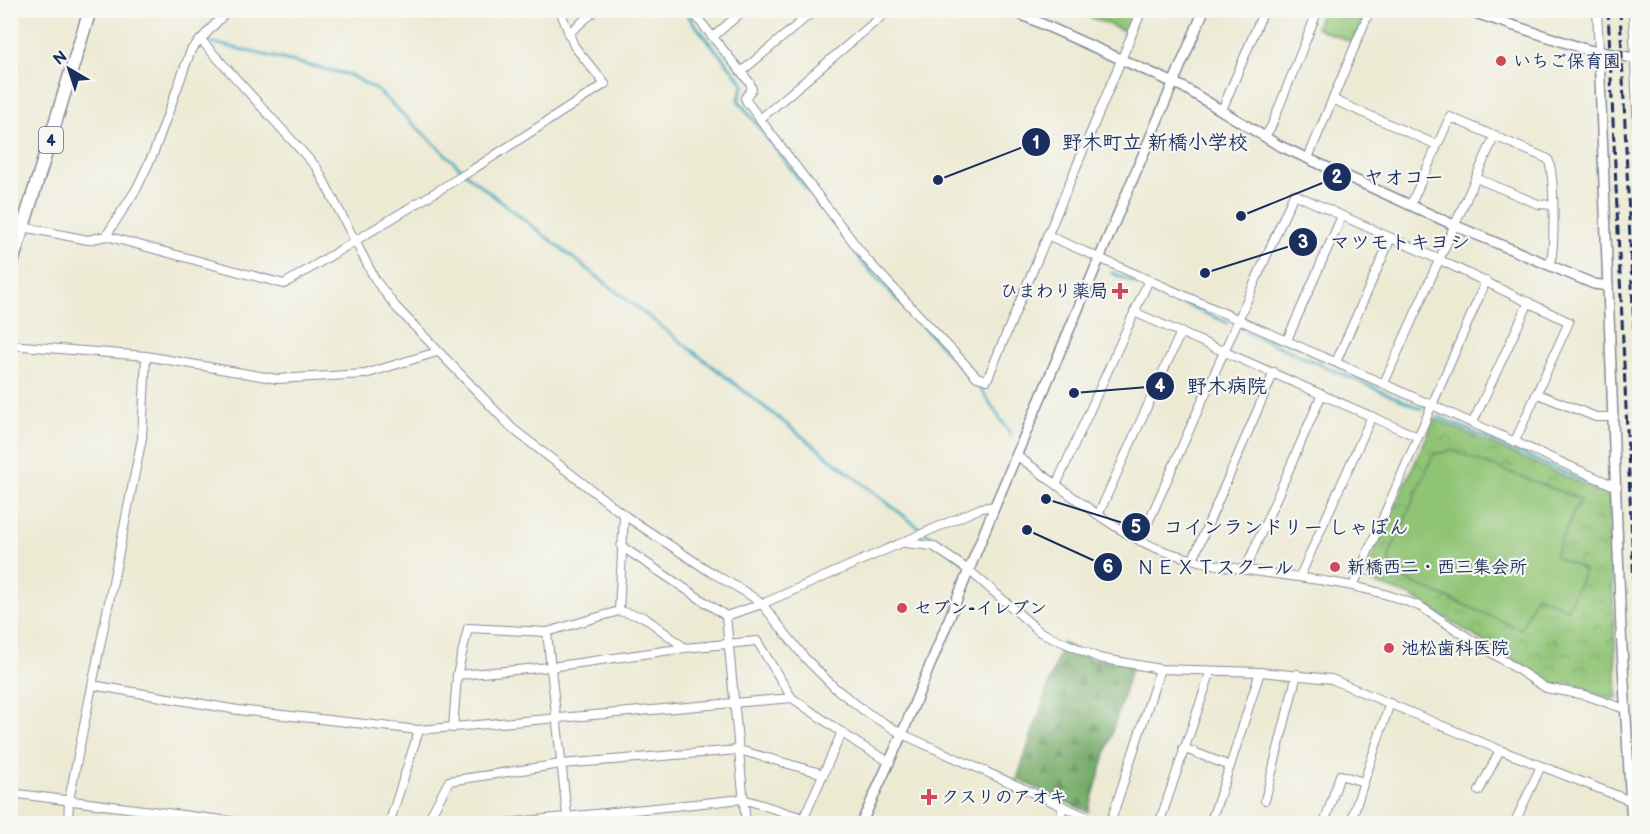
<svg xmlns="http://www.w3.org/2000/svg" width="1650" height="834" viewBox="0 0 1650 834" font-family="'Balsamiq Sans','Klee One',sans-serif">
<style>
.forest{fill:url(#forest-firs);stroke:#486c62;stroke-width:1.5}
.park{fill:url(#park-crowns);stroke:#567a6a;stroke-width:1.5}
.pitch{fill:#90c475;stroke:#567a6a;stroke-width:1.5}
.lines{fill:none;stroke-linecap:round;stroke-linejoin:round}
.stream{stroke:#40a9c0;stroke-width:3}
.minor-casing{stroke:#848c99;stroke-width:10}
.tertiary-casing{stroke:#848c99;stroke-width:12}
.trunk-casing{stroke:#848c99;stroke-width:15}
.minor{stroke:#fff;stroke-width:8}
.tertiary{stroke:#fff;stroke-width:9}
.trunk{stroke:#fff;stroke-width:12}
.rail{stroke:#1b2f5e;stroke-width:3;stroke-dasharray:9 4.5;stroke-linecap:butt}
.poi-dot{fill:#d1495b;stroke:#f6f6f2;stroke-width:2}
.labels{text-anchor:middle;stroke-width:4.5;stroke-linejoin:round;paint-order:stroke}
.shield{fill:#f6f6f2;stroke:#5d6b8a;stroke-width:1.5}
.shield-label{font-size:16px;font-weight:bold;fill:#1b2f5e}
.poi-label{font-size:18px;font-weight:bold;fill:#1b2f5e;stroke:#f6f6f2;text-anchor:start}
.leader{fill:none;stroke:#1b2f5e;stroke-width:2}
.callout-dot{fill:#1b2f5e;stroke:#f6f6f2;stroke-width:2}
.mark-label{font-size:18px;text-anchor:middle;font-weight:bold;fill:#fff}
.callout-label{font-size:20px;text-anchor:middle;font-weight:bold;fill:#1b2f5e;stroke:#f6f6f2;stroke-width:4.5;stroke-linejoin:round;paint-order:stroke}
</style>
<defs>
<pattern id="forest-firs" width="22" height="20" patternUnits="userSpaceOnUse" patternTransform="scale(1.5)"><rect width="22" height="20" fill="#74aa66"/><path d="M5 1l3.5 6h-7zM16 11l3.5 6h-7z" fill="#5e8b57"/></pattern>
<pattern id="park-crowns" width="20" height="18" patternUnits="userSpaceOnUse" patternTransform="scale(1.5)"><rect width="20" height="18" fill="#90c475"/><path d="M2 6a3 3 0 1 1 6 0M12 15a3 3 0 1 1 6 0" fill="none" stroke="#75a063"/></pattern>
</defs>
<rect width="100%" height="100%" fill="#f6f6f2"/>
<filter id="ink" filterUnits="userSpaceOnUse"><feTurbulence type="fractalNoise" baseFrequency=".0167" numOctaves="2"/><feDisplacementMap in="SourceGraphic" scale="12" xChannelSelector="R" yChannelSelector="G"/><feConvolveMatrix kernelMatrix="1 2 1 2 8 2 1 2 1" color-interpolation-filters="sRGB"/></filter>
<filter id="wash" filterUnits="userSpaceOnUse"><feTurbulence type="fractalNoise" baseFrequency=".008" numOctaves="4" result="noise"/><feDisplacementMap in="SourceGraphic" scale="24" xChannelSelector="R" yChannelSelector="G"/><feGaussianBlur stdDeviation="1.35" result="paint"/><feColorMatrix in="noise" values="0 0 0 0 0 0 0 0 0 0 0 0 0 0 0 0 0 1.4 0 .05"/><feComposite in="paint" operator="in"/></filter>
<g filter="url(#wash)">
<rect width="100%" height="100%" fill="#edead4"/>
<polygon class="forest" points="1063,642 1091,659 1133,663 1088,812 1017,779"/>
<g class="park">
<polygon points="1074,11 1136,10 1136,11 1127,32"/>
<polygon points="1327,11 1358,15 1363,21 1354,43 1316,28 1320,15"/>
<polygon points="1435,419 1609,496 1617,697 1612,700 1586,690 1549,683 1411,596 1362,579"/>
</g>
<polygon class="pitch" points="1451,450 1580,499 1554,556 1585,570 1567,609 1536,595 1521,629 1396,576 1390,567 1389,556 1433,455"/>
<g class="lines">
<g class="stream">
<polyline points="683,10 744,84 738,100 864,264 980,388 1011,435"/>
<polyline points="205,41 350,75 377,90 472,179 958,558"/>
<polyline points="1112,273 1138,284"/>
<polyline points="1155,291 1228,323"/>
<polyline points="1246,332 1422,409"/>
<polyline points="1439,417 1604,490"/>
</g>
</g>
</g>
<g filter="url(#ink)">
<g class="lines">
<defs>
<g id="minor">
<polyline points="691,10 750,83 752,89 745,98 747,102 867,260 977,377 987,380 1142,10"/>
<polyline points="1355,10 1369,13"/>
<polyline points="1597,10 1599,52"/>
<polyline points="1633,10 1640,189"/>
<polyline points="568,34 596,10"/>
<polyline points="713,37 744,10"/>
<polyline points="201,40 317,168 376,281 396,307 513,429 624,515 709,571 747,593 762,604 805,658 835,688 866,712 902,734 1102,824"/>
<polyline points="741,72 815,10"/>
<polyline points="1334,100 1437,145"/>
<polyline points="1222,110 1264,10"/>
<polyline points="760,119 889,10"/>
<polyline points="1265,136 1271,127 1318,10"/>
<polyline points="1308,158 1370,10"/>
<polyline points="1476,178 1538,204 1553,205"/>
<path d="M1411 204 1450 117 1548 159C1555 174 1555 248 1550 265"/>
<polyline points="23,227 88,240 106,236 284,284 472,170 605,84 574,46 560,10"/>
<polyline points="1047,235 1617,487"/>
<polyline points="106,236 137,188 154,152 191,50 228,10"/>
<polyline points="1134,312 1418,437"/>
<polyline points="1287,340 1342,216"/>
<polyline points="10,345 146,356 277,379 365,374 437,352"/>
<polyline points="1336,362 1391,238"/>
<polyline points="1384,383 1495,135"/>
<polyline points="1538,394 1596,417 1614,417"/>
<polyline points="1473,422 1529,302"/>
<path d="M1017 456C1061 486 1119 537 1167 552 1251 580 1337 571 1421 607L1546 688 1585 695 1625 709"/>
<polyline points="1057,483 1148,282"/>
<polyline points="1099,513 1181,332"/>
<polyline points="1140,541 1294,194 1440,260 1569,322 1515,441"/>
<polyline points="905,543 933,546 970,571 1040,632 1099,658 1160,669 1260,672 1331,679 1500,750 1631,801"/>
<polyline points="621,546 726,616 762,604 981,508 995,506"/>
<polyline points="1193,559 1274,372"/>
<polyline points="1245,570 1322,394"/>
<polyline points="1300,576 1372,416"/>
<polyline points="1354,584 1486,281"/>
<polyline points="619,611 624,515"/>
<polyline points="726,616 746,824"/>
<polyline points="547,632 568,824"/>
<polyline points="457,675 551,667 685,648"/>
<polyline points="92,685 238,710 419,730 792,698"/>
<polyline points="453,728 457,675 468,628 547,632 619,611 644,617 685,648 757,641 792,698 860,745 888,761"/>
<polyline points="1183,748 1230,766 1260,672"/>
<polyline points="1479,791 1500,750"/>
<polyline points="10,793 253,824"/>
<polyline points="1265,800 1297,674"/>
<polyline points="68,824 69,800 142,438 146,356"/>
<polyline points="389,824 419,730"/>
<polyline points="426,824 449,781 561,764 739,750 824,774"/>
<polyline points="497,824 743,799 803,818"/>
<polyline points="801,824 842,732"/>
<polyline points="1060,824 1062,808"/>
<polyline points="1110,824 1160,669"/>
<polyline points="1159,824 1211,671"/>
<polyline points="1210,824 1230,766"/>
<polyline points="1324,824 1340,775 1364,782"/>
<polyline points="1350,824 1390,703"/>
<polyline points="1514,824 1541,766"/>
</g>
<g id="tertiary">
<polyline points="1011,10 1183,87 1278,145 1456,226 1594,284 1608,286"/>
<polyline points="1466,10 1588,50 1640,59"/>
<polyline points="1599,52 1621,630 1632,824"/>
<polyline points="861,824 902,734 995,506 1204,10"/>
</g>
<polyline id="trunk" points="10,269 90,10"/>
</defs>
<use href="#minor" class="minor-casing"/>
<use href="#tertiary" class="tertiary-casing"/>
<use href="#trunk" class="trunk-casing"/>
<use href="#minor" class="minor"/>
<use href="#tertiary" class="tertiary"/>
<use href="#trunk" class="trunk"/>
<g class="rail">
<polyline points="1608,10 1640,718"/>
<polyline points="1620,10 1640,469"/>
</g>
</g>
</g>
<g class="poi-dot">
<circle cx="1501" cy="61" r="6"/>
<path d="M1117 282h6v6h6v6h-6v6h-6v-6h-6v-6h6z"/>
<circle cx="1335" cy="567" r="6"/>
<circle cx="902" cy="608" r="6"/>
<circle cx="1389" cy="648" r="6"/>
<path d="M926 788h6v6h6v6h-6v6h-6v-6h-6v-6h6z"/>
</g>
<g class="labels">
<rect class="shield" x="39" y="127" width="24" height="26" rx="4.5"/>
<g class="shield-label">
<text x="51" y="146">4</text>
</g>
<g class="poi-label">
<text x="1513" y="67">いちご保育園</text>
<text x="1108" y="297" text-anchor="end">ひまわり薬局</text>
<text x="1347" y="573">新橋西二・西三集会所</text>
<text x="914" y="614">セブン-イレブン</text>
<text x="1401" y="654">池松歯科医院</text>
<text x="941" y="803">クスリのアオキ</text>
</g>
</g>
<path class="leader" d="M938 180L1036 142M1241 216L1337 177M1205 273L1303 242M1074 393L1160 386M1046 499L1136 527M1027 530L1108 567"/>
<g class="callout-dot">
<circle cx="938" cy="180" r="6"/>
<circle cx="1241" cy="216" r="6"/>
<circle cx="1205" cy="273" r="6"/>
<circle cx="1074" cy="393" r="6"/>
<circle cx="1046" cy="499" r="6"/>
<circle cx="1027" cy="530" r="6"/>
<circle cx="1036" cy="142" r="15"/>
<circle cx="1337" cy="177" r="15"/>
<circle cx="1303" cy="242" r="15"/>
<circle cx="1160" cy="386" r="15"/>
<circle cx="1136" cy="527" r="15"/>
<circle cx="1108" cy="567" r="15"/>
</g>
<g class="mark-label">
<text x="1036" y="149">1</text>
<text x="1337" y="183">2</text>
<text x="1303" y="248">3</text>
<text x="1160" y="392">4</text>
<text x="1136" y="533">5</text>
<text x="1108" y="573">6</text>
</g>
<g class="callout-label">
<text x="1155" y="149">野木町立 新橋小学校</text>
<text x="1404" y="184">ヤオコー</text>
<text x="1400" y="249">マツモトキヨシ</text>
<text x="1227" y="393">野木病院</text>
<text x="1286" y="534">コインランドリー しゃぼん</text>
<text x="1215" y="574">ＮＥＸＴスクール</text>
</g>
<rect width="1650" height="834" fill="none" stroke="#f6f6f2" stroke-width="36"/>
<g transform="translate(69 69) rotate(321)" stroke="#f6f6f2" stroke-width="4.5" paint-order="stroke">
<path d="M0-4.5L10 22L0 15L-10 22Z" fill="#1b2f5e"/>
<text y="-9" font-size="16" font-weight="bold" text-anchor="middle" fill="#1b2f5e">N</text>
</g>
</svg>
